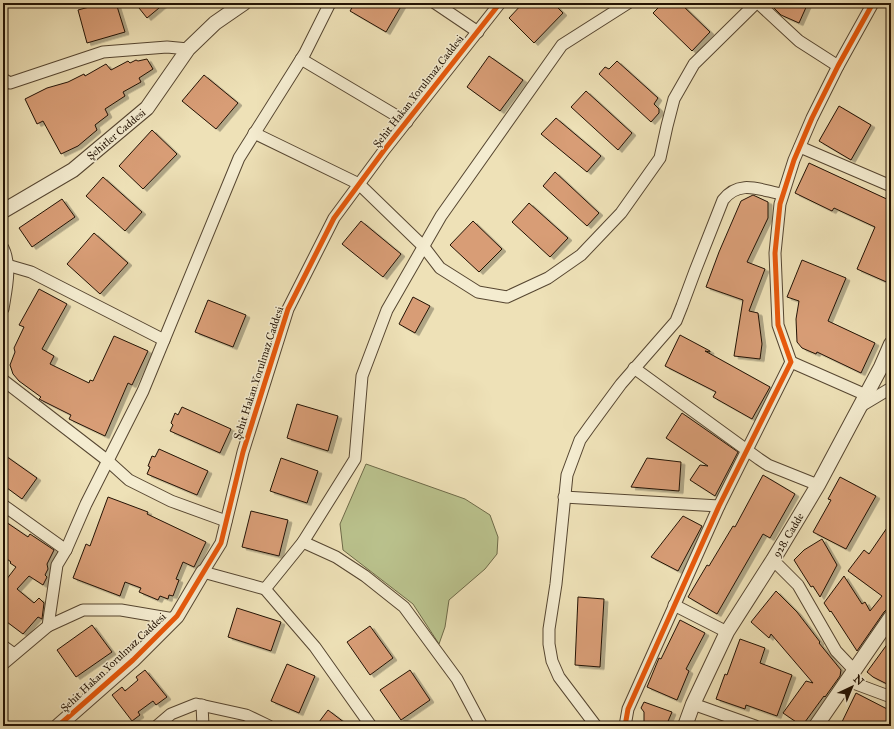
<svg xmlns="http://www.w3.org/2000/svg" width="894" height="729" viewBox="0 0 894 729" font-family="'IM FELL Great Primer',serif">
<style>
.green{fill:#bac28d;stroke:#6e6a48}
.building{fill:#d89d76;stroke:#231304;filter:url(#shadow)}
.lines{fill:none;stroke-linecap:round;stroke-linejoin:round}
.minor-casing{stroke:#564631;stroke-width:13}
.tertiary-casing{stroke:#564631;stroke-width:16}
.minor{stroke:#f4ecd0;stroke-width:11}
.tertiary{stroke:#f4ecd0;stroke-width:14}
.cycleway-casing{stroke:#f4ecd0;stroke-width:8}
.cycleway{stroke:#e8590c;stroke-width:5}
.labels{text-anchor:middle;stroke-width:3;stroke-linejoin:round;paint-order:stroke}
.street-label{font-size:11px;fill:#231304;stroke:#f4ecd0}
</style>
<defs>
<filter id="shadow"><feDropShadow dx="4" dy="2.5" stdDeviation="0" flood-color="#0004"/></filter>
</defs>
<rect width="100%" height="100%" fill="#eee1b7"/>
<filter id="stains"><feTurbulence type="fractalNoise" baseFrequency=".005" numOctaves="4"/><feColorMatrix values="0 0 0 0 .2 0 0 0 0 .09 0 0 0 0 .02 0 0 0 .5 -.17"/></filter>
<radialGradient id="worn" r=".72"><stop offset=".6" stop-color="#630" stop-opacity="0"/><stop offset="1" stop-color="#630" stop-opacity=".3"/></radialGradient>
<polygon class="green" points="366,464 465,499 490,515 498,537 497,554 485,569 449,600 445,627 439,644 413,604 343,550 340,524"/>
<g class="building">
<polygon points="104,3 116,3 125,32 87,43 78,10"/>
<polygon points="135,3 165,3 147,18"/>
<polygon points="355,3 403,3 386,32 350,11"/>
<polygon points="523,3 553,3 563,13 534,43 509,18"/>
<polygon points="663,3 680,3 710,32 692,51 653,13"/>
<polygon points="772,3 808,3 799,23 781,15 771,5"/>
<polygon points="489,56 523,80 500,111 467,87"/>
<polygon points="147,59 153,69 139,78 141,82 123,92 125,96 105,109 108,115 95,125 97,130 78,146 61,154 43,121 37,124 25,99 47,88 68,82 84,74 85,76 106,64 111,70 128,61 130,63 136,60 138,61"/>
<polygon points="617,61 658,98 654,104 659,109 659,113 651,122 599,74 605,67 609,69"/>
<polygon points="204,75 238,103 216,129 182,101"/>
<polygon points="586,91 632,133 618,150 571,107"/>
<polygon points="839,106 871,125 851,160 819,141"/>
<polygon points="556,118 601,156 587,172 541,134"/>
<polygon points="152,130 177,154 143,189 119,166"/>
<polygon points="809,163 891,201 891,284 857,269 875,227 834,208 832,211 795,193"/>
<polygon points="555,172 599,213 587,226 543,186"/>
<polygon points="103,177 142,212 125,231 86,196"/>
<polygon points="753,195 768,202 768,218 747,262 765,269 749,311 758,313 762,344 760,359 734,356 743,300 706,287 719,252 741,201"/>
<polygon points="62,199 75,217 32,247 19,228"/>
<polygon points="529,203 568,238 550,257 512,222"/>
<polygon points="361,221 401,254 383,277 342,244"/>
<polygon points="473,221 502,249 479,272 450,245"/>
<polygon points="94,233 128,263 100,294 67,264"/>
<polygon points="802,260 846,278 828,321 875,343 861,373 817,352 816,354 802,348 797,342 796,319 799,301 787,297"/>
<polygon points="39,289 67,304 42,349 54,356 50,364 89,383 90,380 93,381 114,336 148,351 132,385 128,383 105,436 69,419 71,415 39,399 41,397 19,381 13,374 10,365 15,352 14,348 24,327 19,325"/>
<polygon points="413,297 430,306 415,333 399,324"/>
<polygon points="208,300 246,315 233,347 195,332"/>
<polygon points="680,335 710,351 710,352 705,351 770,387 752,419 713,397 716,392 665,366"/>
<polygon points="297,404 338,416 328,451 287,438"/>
<polygon points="182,407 231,429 220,453 170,431 173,425 171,423 175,413 178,415"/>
<polygon points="682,413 738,452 715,496 690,480 700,465 708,466 666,438"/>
<polygon points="159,449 208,471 197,495 147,474 150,467 148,466 152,456 155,457"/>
<polygon points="3,454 37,478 22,499 3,485"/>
<polygon points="281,458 318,471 307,503 270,491"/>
<polygon points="647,458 681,462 679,491 631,487"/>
<polygon points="763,475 795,494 770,538 763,534 717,614 688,597 707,565 709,566 733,526 735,527"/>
<polygon points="840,477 876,496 846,549 813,532 831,500 828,499"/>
<polygon points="108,497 148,512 147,514 206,542 194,567 183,562 176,579 179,580 173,596 169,595 168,599 160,596 158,600 139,592 141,588 125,582 120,596 73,578 86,544 90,546"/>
<polygon points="251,511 288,520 279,556 242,547"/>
<polygon points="683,516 702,526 678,571 651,557"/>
<polygon points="3,520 28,537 30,534 54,550 47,564 48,569 45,575 47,577 43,585 29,576 17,589 34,603 39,598 44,603 42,619 38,617 23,634 3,619 3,584 16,567 10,563 11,562 3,556"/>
<polygon points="891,522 891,605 884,612 857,651 831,611 830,612 824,603 844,576 862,604 865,602 870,611 882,596 848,571 864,550 869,554"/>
<polygon points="822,539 837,565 820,597 813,586 811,587 794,560 804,550"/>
<polygon points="776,591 797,612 820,642 819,643 841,670 840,676 825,697 824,696 802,726 783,713 806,681 813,683 771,634 769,638 751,622"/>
<polygon points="578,597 604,599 600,667 575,665"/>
<polygon points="237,608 281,622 271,651 228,637"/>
<polygon points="680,620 705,633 686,669 689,671 677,700 647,687 659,658 661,659"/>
<polygon points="92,625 112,652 76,677 57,650"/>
<polygon points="370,626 393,658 370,675 347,642"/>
<polygon points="740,639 765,648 760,663 792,675 777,716 746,705 745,709 716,699 725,674 727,675"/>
<polygon points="891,639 891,686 873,677 867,672"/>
<polygon points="287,664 315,676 299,713 271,701"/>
<polygon points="145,670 167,697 156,705 153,701 138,712 140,715 132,721 112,695 122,687 125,691 138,680 136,677"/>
<polygon points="410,670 430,700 401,720 380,690"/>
<polygon points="856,693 891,711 891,726 840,726"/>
<polygon points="644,702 672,712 666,726 644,726 644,712 641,708"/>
<polygon points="328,710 349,726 316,726"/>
</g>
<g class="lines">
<defs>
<g id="minor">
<polyline points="435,3 478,32"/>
<polyline points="500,3 385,149 334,218 288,309 243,452 221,543 203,572 265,589 303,542 355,459 362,376 387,310 441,216 562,45 628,3"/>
<polyline points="758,3 799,41 838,66"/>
<polyline points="301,59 407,122"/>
<polyline points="3,79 10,83 103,52 167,47 188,49"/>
<polyline points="254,133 359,184 424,247 440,268 478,292 507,297 548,278 581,255 621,213 660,158 667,126 674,99 694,64 756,3"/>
<polyline points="800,147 891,186"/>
<path d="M3 248C12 266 6 290 3 309"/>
<polyline points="7,265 31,272 164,340"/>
<polyline points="791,362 866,395"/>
<polyline points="634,368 759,459 768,465 818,485"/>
<polyline points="3,380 108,461 129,480 171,501 226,521"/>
<polyline points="861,406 891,388"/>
<polyline points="564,497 719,506"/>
<polyline points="3,505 66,550"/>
<polyline points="303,542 336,557 365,576 404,607 457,679 482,726"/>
<polyline points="773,560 798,585 836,651 854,670"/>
<polyline points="265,589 315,647 371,726"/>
<polyline points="674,605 727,632"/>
<polyline points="48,626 83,610 121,610 174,619"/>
<polyline points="3,646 14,654"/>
<polyline points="3,664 48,626 57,565 66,550 86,504 143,391 239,158 305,53 330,3"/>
<polyline points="848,681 891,697"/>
<polyline points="693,704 755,726"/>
<polyline points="202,705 203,726"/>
<polyline points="157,726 171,714 196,704 246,715 269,726"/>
<path d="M596 726 559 677 552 661 549 644V629L556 584 567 475 580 440 590 426 621 384 676 321 682 306 695 271 723 200C739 179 760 190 782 194"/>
<polyline points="625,726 628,709 719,506 791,362 778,325 775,253 780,204 794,160 812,118 838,66 873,3"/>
</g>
<g id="tertiary">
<polyline points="3,211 73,170 147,108 188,49 215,23 244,3"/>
<polyline points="58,726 133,660 177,616 203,572"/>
<polyline points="685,726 693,704 727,632 773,560 818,485 881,367 891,344"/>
<polyline points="816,726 891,617"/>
</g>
</defs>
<use href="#minor" class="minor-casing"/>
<use href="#tertiary" class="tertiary-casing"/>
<use href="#minor" class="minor"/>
<use href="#tertiary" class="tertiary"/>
<defs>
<g id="cycleway">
<polyline points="58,726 133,660 177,616 221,543 243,452 288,309 334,218 385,149 500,3"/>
<polyline points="625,726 628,709 719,506 791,362 778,325 775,253 780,204 794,160 812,118 838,66 873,3"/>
</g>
</defs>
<use href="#cycleway" class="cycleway-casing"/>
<use href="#cycleway" class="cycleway"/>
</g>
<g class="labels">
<g class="street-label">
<text transform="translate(418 91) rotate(-52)" y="4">Şehit Hakan Yorulmaz Caddesi</text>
<text transform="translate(116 134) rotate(-40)" y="4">Şehitler Caddesi</text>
<text transform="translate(258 373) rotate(-72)" y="4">Şehit Hakan Yorulmaz Caddesi</text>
<text transform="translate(788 535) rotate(-59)" y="4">928. Cadde</text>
<text transform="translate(113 662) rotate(-43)" y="4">Şehit Hakan Yorulmaz Caddesi</text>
</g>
</g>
<rect width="894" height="729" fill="none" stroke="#eee1b7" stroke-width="16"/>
<rect x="4" y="4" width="886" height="721" fill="none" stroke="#231304" stroke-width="2"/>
<rect x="8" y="8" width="878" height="713" fill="none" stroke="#231304"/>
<g transform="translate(852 687) rotate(44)" stroke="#f4ecd0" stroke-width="3" paint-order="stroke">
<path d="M0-3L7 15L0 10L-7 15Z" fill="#231304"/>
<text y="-6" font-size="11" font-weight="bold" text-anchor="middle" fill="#231304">N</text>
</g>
<rect width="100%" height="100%" filter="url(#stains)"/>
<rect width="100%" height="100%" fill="url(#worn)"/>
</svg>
